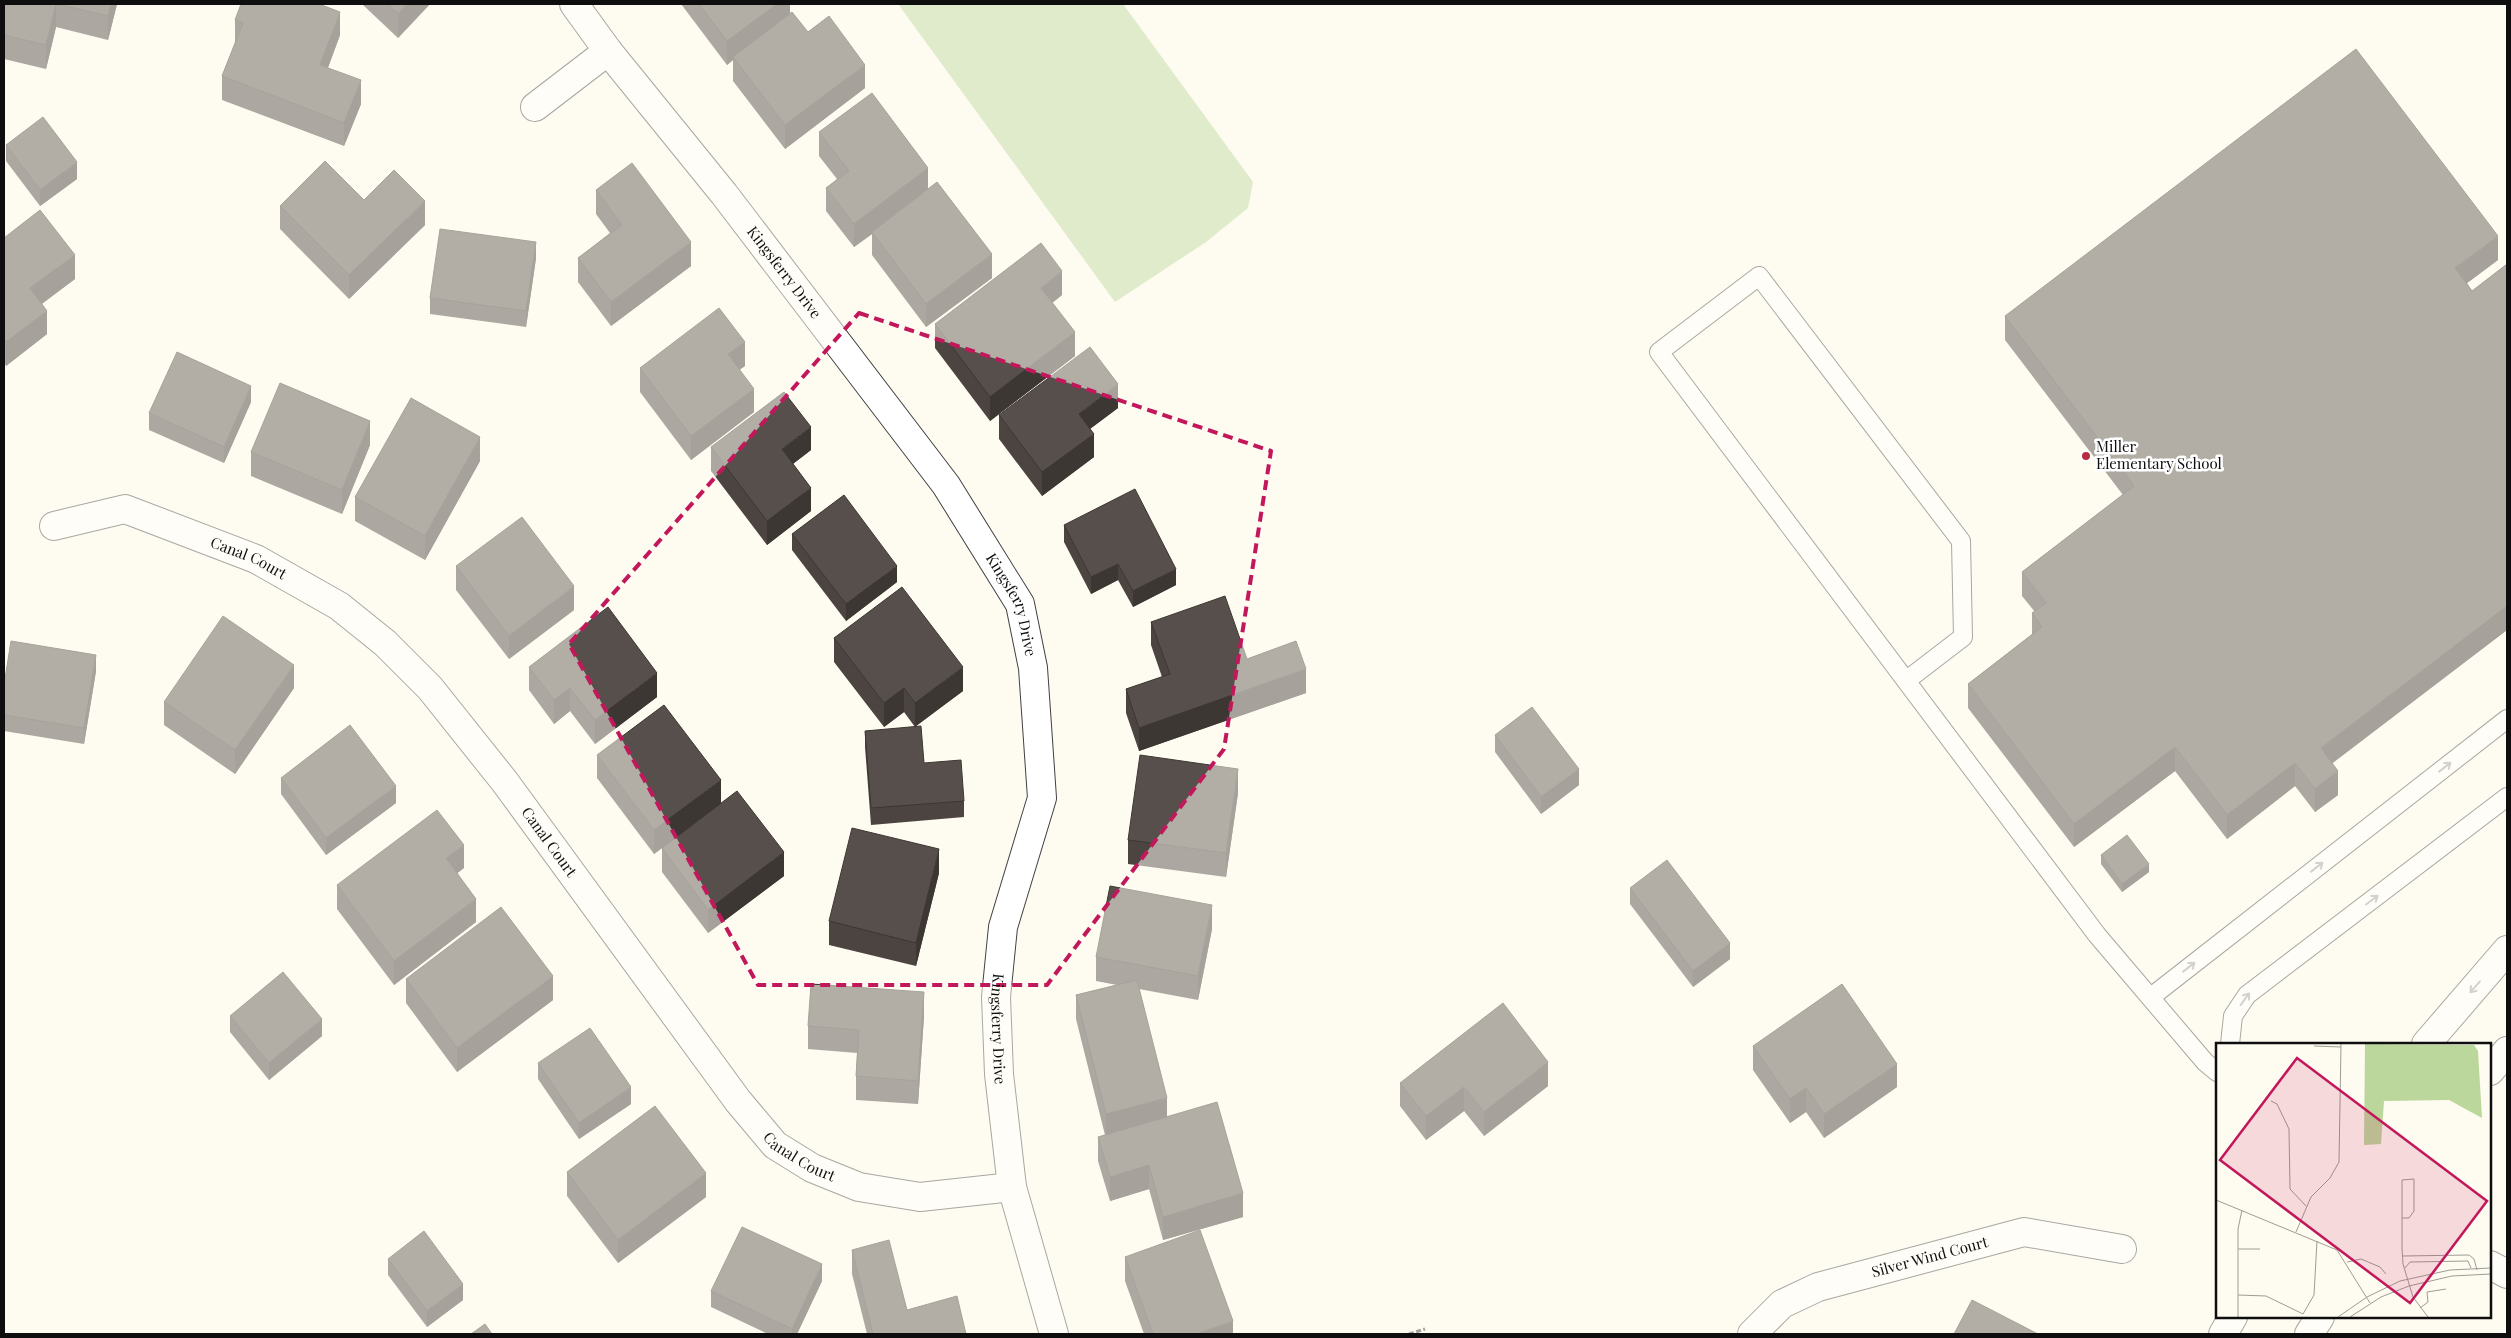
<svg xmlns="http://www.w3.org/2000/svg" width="2511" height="1338" viewBox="0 0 2511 1338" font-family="'Playfair Display',serif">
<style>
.forest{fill:#bbd79c}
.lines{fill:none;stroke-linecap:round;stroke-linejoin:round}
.service-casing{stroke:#414141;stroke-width:20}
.minor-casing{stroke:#414141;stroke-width:30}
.tertiary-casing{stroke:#414141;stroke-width:30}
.path{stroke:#303030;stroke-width:3;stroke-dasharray:5 2.5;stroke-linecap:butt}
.service{stroke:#fff;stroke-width:18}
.minor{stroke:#fff;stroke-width:28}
.tertiary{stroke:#fff;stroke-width:28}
.wall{fill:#4b4440}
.shaded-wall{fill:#3d3734}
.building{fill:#574f4b;stroke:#3d3734}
.oneway{stroke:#9f9f9f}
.marked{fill:none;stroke:#c2185b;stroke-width:4;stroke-dasharray:10 6;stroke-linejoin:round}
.poi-dot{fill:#b82d3e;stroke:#fff;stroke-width:2}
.labels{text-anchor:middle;stroke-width:5;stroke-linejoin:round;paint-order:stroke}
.street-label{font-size:15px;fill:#0e0e0e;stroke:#fff}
.poi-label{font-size:15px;fill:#0e0e0e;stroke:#fff;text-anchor:start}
.inset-road{fill:none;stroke:#9e9c96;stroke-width:1}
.view{fill:#c2185b;fill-opacity:0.15;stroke:#c2185b;stroke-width:2.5}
.inset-edge{fill:none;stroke:#0e0e0e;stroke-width:2.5}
</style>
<rect width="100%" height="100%" fill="#fefbf1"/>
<polygon class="forest" points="898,4 1123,4 1253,182 1248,208 1206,242 1115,302"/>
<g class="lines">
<defs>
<g id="service">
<polyline points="1907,680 1963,637 1961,541 1759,276 1659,352 2097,935 2205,1062 2217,1072"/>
<polyline points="2151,997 2507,719"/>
<polyline points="2230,1044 2233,1016 2247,995 2507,797"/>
</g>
<g id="minor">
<path id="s1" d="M574 4 608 51 724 194 946 485 1020 604 1033 668 1042 798 1003 927 996 997 999 1074 1012 1187 1054 1334"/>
<polyline points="535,107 608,51"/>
<path id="s2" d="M54 526 125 509 256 559 339 606 385 643 430 688 505 782 738 1101 775 1145 812 1168 859 1187 920 1197 1012 1187"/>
<path id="s3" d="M1752 1334 1782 1304 1818 1287 2024 1232 2122 1249"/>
</g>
<g id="tertiary">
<polyline points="2426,1044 2507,950"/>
<polyline points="2490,1071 2507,1051"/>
<polyline points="2490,1265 2507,1274"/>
<polyline points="2223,1334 2233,1317"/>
<polyline points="2309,1334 2320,1317"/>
</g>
</defs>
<use href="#service" class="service-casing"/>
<use href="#minor" class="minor-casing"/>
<use href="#tertiary" class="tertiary-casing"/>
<polyline class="path" points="1409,1334 1425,1329"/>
<use href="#service" class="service"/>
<use href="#minor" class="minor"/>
<use href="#tertiary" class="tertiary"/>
</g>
<g class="wall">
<polygon points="4,4 117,4 108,40 56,27 46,69 4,59"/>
<polygon points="362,4 430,4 398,38"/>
<polygon points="681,4 790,4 790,14 865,88 785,149 733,81 733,60 727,65"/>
<polygon points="235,20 340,35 328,68 361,104 344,146 222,100 222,76 235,43"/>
<polygon points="819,132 928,189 992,278 926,327 872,255 872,234 854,247 826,211 826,188 837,179 819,156"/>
<polygon points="6,145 77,179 40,206 6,161"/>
<polygon points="596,190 691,266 611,326 578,282 578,258 610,233 596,214"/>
<polygon points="364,200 425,225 349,299 280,229 280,206"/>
<polygon points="4,238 75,279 42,304 47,334 6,366 4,362"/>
<polygon points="536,258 526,327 430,314 430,298"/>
<polygon points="2498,260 2467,283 2472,291 2507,264 2507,630 2332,763 2338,795 2315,812 2295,786 2227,839 2175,771 2074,847 1968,708 1968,684 2032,634 2032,613 2035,612 2022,596 2022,572 2123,495 2005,340 2005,316"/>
<polygon points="1062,295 1052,303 1075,356 990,421 935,348 935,324"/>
<polygon points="745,366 740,369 754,412 691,460 640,392 640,368"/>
<polygon points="251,402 224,463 149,430 149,413"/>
<polygon points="1118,408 1090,429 1094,457 1042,496 999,439 999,415"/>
<polygon points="370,445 342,514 251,476 251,452"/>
<polygon points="711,447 811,450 793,464 811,511 767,545 711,471"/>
<polygon points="480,461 425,560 355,521 355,497"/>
<polygon points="1064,525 1176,585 1133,607 1118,580 1091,594 1064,542"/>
<polygon points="792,534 897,582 846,621 792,550"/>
<polygon points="456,566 574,610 509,659 456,590"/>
<polygon points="1151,622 1247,659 1306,693 1139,751 1126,713 1126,689 1162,677 1151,645"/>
<polygon points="834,638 963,691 915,726 924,763 964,801 964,817 871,825 865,747 865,731 915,727 904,712 884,727 834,662"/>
<polygon points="529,667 657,697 595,744 570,711 554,724 529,690"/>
<polygon points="96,671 84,744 4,731 4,685"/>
<polygon points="294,688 235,774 164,725 164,702"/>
<polygon points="1495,735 1579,785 1541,814 1495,752"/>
<polygon points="597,755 721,804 784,876 708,933 662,872 662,848 654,854 597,778"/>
<polygon points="281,778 396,803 326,855 281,794"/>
<polygon points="1238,793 1226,877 1128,864 1128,840"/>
<polygon points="2101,855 2149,872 2122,892 2101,864"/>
<polygon points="464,868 457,873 476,922 394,985 337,909 337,885"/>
<polygon points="939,873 916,966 829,945 829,921"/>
<polygon points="1630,888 1730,959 1693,987 1630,904"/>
<polygon points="1212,929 1198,1000 1139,989 1167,1117 1243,1217 1163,1240 1149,1189 1110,1201 1098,1161 1098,1137 1105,1135 1076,1019 1076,995 1117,985 1096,981 1096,957"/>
<polygon points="406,979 553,1000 457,1072 406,1003"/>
<polygon points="230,1016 322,1036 269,1080 230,1032"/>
<polygon points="924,1016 918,1104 856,1100 856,1076 857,1053 808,1049 808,1026"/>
<polygon points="1753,1046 1897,1087 1824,1138 1806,1112 1790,1123 1753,1070"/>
<polygon points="538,1063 631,1104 579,1139 538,1079"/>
<polygon points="1400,1083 1548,1086 1484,1136 1464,1111 1426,1140 1400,1106"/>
<polygon points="567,1172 706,1197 618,1263 567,1196"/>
<polygon points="852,1250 907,1310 966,1334 867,1334 852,1274"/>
<polygon points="1125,1257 1233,1334 1144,1334 1125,1281"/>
<polygon points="388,1259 463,1300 427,1327 388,1275"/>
<polygon points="822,1281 797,1334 768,1334 711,1307 711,1291"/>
</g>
<g class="shaded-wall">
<polygon points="56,4 56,27 46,69 46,45"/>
<polygon points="111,4 117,4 108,40 108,16"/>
<polygon points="407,4 430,4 398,38 398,14"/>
<polygon points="777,4 790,4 790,18 733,57 733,60 727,65 727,41"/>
<polygon points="340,12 340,35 320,88 320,65"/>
<polygon points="865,65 865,88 785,149 785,125"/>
<polygon points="361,80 361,104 344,146 344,123"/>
<polygon points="77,162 77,179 40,206 40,190"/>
<polygon points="928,168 928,191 872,232 872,234 854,247 854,224"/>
<polygon points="425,201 425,225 349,299 349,275"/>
<polygon points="2498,236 2498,260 2455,292 2455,268"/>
<polygon points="536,242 536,258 526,327 526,311"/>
<polygon points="691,242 691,266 611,326 611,302"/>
<polygon points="992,254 992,278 926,327 926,304"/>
<polygon points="75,255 75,279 30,312 30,288"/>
<polygon points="1062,271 1062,295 1041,312 1041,288"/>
<polygon points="47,311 47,334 6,366 6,342"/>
<polygon points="1075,332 1075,356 990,421 990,397"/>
<polygon points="745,342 745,366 728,378 728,354"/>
<polygon points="1118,384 1118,408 1079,437 1079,414"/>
<polygon points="251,386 251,402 224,463 224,447"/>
<polygon points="754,389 754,412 691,460 691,436"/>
<polygon points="370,421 370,445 342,514 342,490"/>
<polygon points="811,427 811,450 782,472 782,449"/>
<polygon points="1094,434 1094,457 1042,496 1042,472"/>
<polygon points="480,437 480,461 425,560 425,536"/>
<polygon points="811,488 811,511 767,545 767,521"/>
<polygon points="1118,564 1118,580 1091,594 1091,577"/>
<polygon points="897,566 897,582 846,621 846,604"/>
<polygon points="1176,569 1176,585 1133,607 1133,591"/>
<polygon points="574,586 574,610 509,659 509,636"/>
<polygon points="2507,606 2507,630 2321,772 2321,748"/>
<polygon points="96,655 96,671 84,744 84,728"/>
<polygon points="294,665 294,688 235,774 235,750"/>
<polygon points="963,667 963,691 915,727 915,703"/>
<polygon points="1306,669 1306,693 1139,751 1139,728"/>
<polygon points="657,673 657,697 595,744 595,720"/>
<polygon points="570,688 570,711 554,724 554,700"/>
<polygon points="904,688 904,712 884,727 884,703"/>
<polygon points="2175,747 2175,771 2074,847 2074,824"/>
<polygon points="2295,763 2295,786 2227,839 2227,815"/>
<polygon points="1238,769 1238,793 1226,877 1226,853"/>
<polygon points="1579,769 1579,785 1541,814 1541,797"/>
<polygon points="2338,771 2338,795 2315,812 2315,789"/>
<polygon points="721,780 721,804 654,854 654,830"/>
<polygon points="396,786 396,803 326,855 326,838"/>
<polygon points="464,845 464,868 446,882 446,858"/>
<polygon points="939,849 939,873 916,966 916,943"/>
<polygon points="784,852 784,876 708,933 708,910"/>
<polygon points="2149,864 2149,872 2122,892 2122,884"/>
<polygon points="476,899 476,922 394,985 394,961"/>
<polygon points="1212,905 1212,929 1198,1000 1198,976"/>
<polygon points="1730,943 1730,959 1693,987 1693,971"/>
<polygon points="553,976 553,1000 457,1072 457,1048"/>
<polygon points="924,992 924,1016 918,1104 918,1081"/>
<polygon points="322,1019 322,1036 269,1080 269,1063"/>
<polygon points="1548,1062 1548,1086 1484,1136 1484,1112"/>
<polygon points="1897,1064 1897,1087 1824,1138 1824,1114"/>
<polygon points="631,1087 631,1104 579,1139 579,1123"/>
<polygon points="1464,1087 1464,1111 1426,1140 1426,1116"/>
<polygon points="1806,1088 1806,1112 1790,1123 1790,1099"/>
<polygon points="1167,1098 1167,1122 1106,1138 1106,1114"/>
<polygon points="1149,1165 1149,1189 1110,1201 1110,1177"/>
<polygon points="706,1173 706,1197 618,1263 618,1240"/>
<polygon points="1243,1193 1243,1217 1163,1240 1163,1217"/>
<polygon points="822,1264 822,1281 797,1334 792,1334 792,1329"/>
<polygon points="463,1284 463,1300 427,1327 427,1311"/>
<polygon points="1233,1321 1233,1334 1197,1334"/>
</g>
<g class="building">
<polygon points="4,4 56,4 46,45 4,35"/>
<polygon points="57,4 111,4 108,16"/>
<polygon points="241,4 319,4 340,12 320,65 361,80 344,123 222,76 243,23 235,20"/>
<polygon points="387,4 407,4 398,14"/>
<polygon points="699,4 777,4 727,41"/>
<polygon points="792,12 808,32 829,16 865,65 785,125 733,57"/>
<polygon points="2356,49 2498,236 2455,268 2472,291 2507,264 2507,606 2321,748 2338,771 2315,789 2295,763 2227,815 2175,747 2074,824 1968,684 2042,627 2032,613 2046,603 2022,572 2134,486 2005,316"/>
<polygon points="872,93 928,168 854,224 826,188 849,171 819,132"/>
<polygon points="43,117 77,162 40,190 6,145"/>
<polygon points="325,161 364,200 394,170 425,201 349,275 280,206"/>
<polygon points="632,163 691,242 611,302 578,258 622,225 596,190"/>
<polygon points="937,182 992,254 926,304 872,232"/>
<polygon points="40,210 75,255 30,288 47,311 6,342 4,338 4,238"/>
<polygon points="440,229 536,242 526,311 430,298"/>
<polygon points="1041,243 1062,271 1041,288 1075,332 990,397 935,324"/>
<polygon points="719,308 745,342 728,354 754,389 691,436 640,368"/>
<polygon points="1090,347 1118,384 1079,414 1094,434 1042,472 999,415"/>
<polygon points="177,352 251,386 224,447 149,413"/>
<polygon points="280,383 370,421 342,490 251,452"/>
<polygon points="784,392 811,427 782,449 811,488 767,521 711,447"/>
<polygon points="411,398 480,437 425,536 355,497"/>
<polygon points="1135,489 1176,569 1133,591 1118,564 1091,577 1064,525"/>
<polygon points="844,495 897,566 846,604 792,534"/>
<polygon points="522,517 574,586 509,636 456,566"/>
<polygon points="902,587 963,667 915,703 904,688 884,703 834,638"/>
<polygon points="1225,596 1247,659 1296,641 1306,669 1139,728 1126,689 1170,674 1151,622"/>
<polygon points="608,607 657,673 595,720 570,688 554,700 529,667"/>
<polygon points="223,616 294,665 235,750 164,702"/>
<polygon points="11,641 96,655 84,728 4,715 4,685"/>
<polygon points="664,705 721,780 654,830 597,755"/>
<polygon points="1532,707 1579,769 1541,797 1495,735"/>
<polygon points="350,725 396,786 326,838 281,778"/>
<polygon points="921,726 924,763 961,760 964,801 871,808 865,731"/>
<polygon points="1140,755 1238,769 1226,853 1128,840"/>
<polygon points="737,791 784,852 708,910 662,848"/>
<polygon points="437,810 464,845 446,858 476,899 394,961 337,885"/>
<polygon points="852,828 939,849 916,943 829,921"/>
<polygon points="2127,835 2149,864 2122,884 2101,855"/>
<polygon points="1667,860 1730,943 1693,971 1630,888"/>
<polygon points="1110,886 1212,905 1198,976 1096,957"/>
<polygon points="501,907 553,976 457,1048 406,979"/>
<polygon points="283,972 322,1019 269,1063 230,1016"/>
<polygon points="1137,980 1167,1098 1106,1114 1076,995"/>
<polygon points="811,984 924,992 918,1081 856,1076 859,1030 808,1026"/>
<polygon points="1842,984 1897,1064 1824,1114 1806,1088 1790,1099 1753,1046"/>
<polygon points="1503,1003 1548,1062 1484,1112 1464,1087 1426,1116 1400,1083"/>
<polygon points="590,1028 631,1087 579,1123 538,1063"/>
<polygon points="1217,1102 1243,1193 1163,1217 1149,1165 1110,1177 1098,1137"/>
<polygon points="655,1106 706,1173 618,1240 567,1172"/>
<polygon points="742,1227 822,1264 792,1329 711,1291"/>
<polygon points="1200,1230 1233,1321 1197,1334 1153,1334 1125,1257"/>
<polygon points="424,1231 463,1284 427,1311 388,1259"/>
<polygon points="889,1240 907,1310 957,1296 966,1334 873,1334 852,1250"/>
<polygon points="1972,1300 2038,1334 1954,1334"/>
<polygon points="485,1324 492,1334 471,1334"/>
</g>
<defs><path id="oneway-shaft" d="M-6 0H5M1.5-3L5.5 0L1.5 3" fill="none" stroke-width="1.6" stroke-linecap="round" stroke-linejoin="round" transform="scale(1.25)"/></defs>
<g class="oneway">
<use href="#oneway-shaft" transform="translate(2445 767) rotate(-38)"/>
<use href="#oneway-shaft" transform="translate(2317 867) rotate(-38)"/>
<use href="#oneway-shaft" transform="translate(2372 900) rotate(-37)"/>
<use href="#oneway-shaft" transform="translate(2189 967) rotate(-38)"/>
<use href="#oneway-shaft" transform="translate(2475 987) rotate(131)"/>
<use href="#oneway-shaft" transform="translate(2245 999) rotate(-54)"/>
</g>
<path d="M0 0H2511V1338H0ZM859 313 1271 451 1224 749 1047 985H758L569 644Z" fill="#fefbf1" fill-opacity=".55" fill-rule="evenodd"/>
<path class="marked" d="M859 313 1271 451 1224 749 1047 985H758L569 644Z"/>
<circle class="poi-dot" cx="2086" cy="456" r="5"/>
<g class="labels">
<g class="street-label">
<text dy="5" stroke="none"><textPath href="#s1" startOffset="341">Kingsferry Drive</textPath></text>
<text dy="5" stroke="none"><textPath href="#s2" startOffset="206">Canal Court</textPath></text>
<text dy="5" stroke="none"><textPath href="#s1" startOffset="746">Kingsferry Drive</textPath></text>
<text dy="5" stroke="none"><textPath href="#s2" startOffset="626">Canal Court</textPath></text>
<text dy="5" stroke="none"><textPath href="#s1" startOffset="1181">Kingsferry Drive</textPath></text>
<text dy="5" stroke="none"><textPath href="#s2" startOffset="1031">Canal Court</textPath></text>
<text dy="5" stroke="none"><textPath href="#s3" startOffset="198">Silver Wind Court</textPath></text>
</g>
<g class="poi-label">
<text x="2096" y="452">Miller<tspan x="2096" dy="17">Elementary School</tspan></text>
</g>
</g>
<g transform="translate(2216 1043)">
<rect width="275" height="275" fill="#fefbf1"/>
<path d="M149 1 258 2 262 8 266 75 233 57 168 58 165 101 148 102Z" fill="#bbd79c"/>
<path class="inset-road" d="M98 3 125 4M55 58 61 61 73 86 74 146 90 163M0 157 121 207 154 260M186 175H193L198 168V136L186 137V206L187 221 197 254 212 274M80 189 95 154 114 135 123 119 125 1M22 206H44M187 213 253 212 258 216 261 227M131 219 145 216 164 224 170 231M189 225 194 219 252 218 255 225M22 252 50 253 87 271 98 252 101 198M204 265 212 259 211 249 230 246M22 274V186L26 167M122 274 151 254 184 238 234 227 275 225M134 274 165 254 193 243 236 233 275 231"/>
<path class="view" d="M81 15 271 158 194 260 4 117Z"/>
<rect width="275" height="275" class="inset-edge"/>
</g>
<rect width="2511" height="1338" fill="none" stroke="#0e0e0e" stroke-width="10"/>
</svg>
